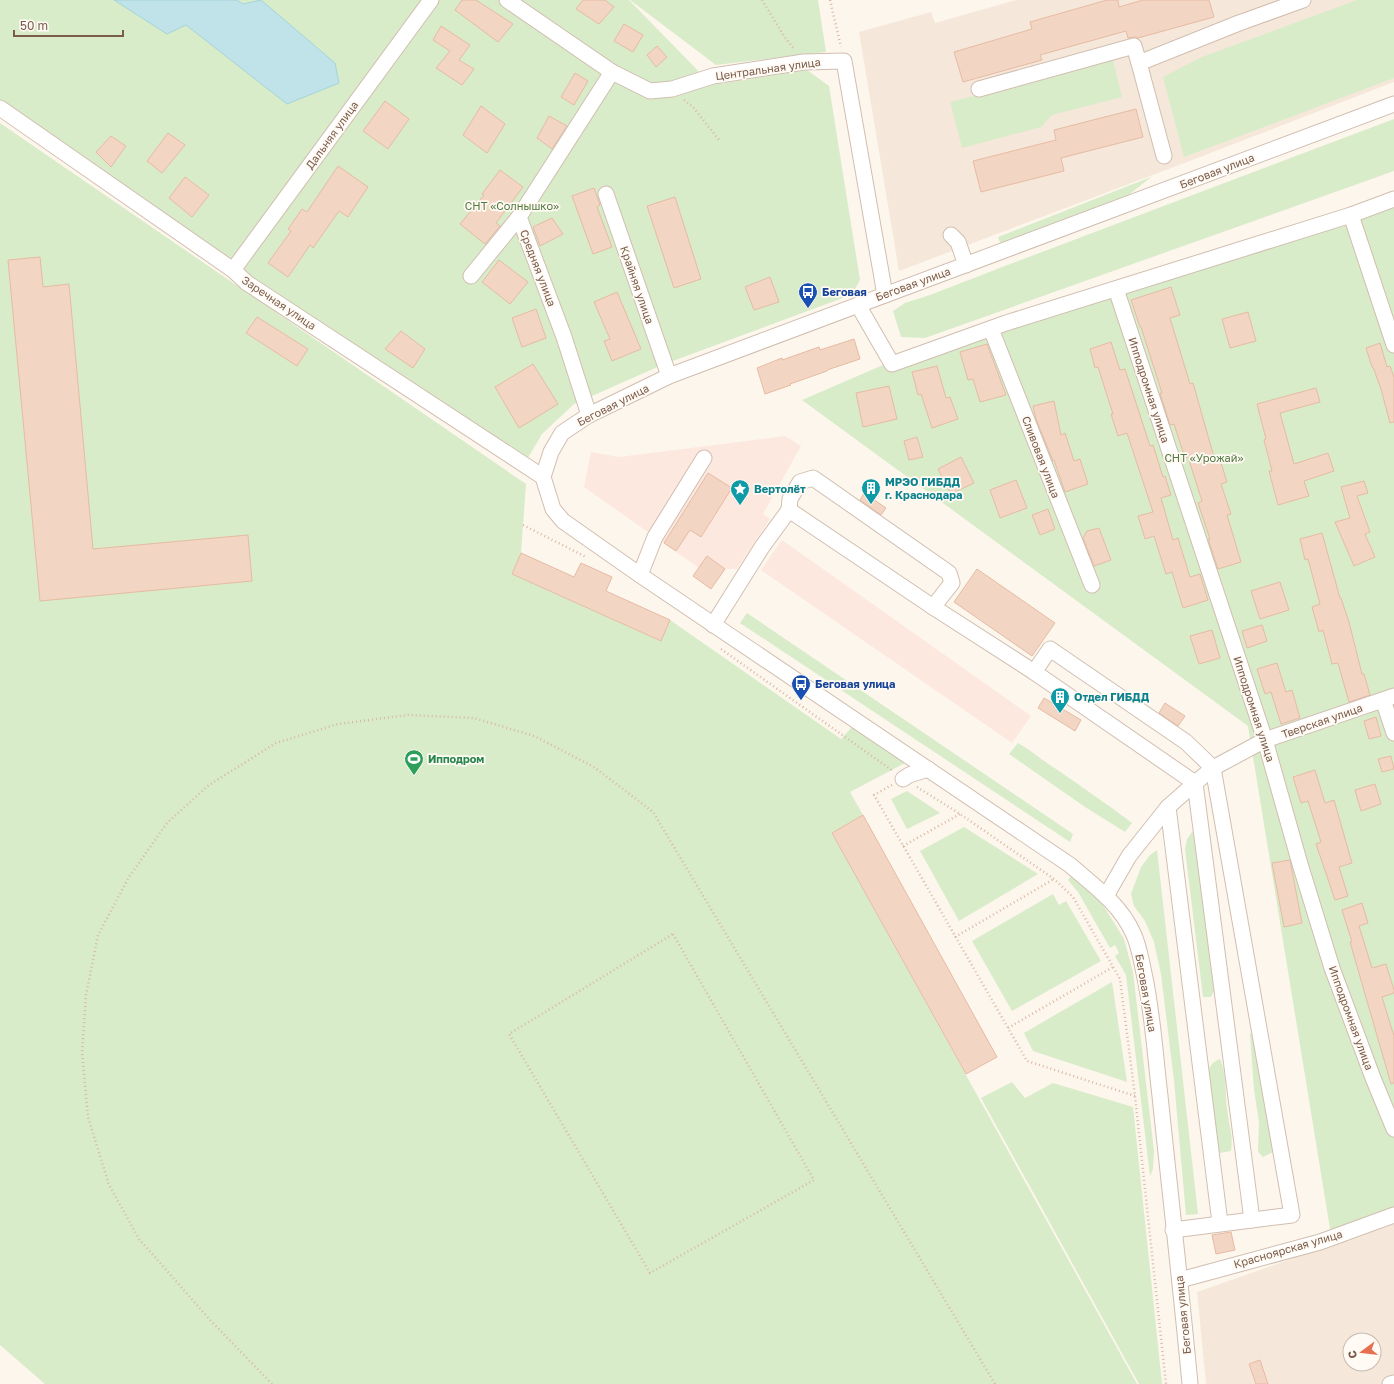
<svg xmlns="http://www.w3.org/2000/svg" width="1394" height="1384" viewBox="0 0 1394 1384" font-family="'Golos Text',sans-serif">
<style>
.residential{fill:#f5e8da;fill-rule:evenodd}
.commercial{fill:#fde8e0}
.green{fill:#d8ecc9}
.water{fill:#bfe3e8;stroke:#a5d3da}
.building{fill:#f3d5c3;stroke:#e6bba3}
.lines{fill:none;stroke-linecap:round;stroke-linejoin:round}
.minor-casing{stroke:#d1beb0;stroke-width:17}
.path{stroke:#d9b8a5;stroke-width:2.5;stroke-dasharray:1 3;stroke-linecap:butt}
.minor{stroke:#fff;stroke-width:15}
.labels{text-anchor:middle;stroke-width:3.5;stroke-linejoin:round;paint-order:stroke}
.street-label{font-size:11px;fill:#7a5c4d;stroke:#fffaf3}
.park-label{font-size:11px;fill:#537a41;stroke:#fffaf3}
.transit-label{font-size:11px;font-weight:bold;fill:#164399;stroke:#fffaf3;text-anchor:start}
.culture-label{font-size:11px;font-weight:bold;fill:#0d838f;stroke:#fffaf3;text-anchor:start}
.leisure-label{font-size:11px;font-weight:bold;fill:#27864d;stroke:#fffaf3;text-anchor:start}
</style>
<rect width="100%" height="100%" fill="#fdf6ec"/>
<g class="residential">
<polygon points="1016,0 1394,0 1394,82 1187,162 899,271 859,32 931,12 935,23"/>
<path d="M1394 1223V1384H1206L1197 1292ZM1350 1340H1374V1364H1350Z"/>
</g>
<g class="commercial">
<polygon points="785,436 801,446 763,514 770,519 737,569 725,569 707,557 699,568 584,487 591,452 619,457"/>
<polygon points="782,540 1031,716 1012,743 761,570"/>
</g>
<g class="green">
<polygon points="0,0 629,0 712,85 807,70 829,86 860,280 855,289 848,296 662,365 574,404 542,434 525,463 0,108"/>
<polygon points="630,0 818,0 826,52 716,65"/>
<polygon points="1357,0 1394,0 1394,78 1184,157 1163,77 1202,57"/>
<polygon points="1113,60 1122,97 1052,115 1041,127 962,148 950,102"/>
<polygon points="1394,119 1394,171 925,338 901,337 893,311 905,303 930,295 1005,266"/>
<polygon points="0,123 526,484 521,553 512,574 660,641 670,620 841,739 852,727 905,763 850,792 863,815 832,833 1137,1384 45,1384 0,1345"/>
<polygon points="1151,177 1126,197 1001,245 998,237"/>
<polygon points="1394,193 1394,1220 1332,1241 1248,726 802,400 890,362"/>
<polygon points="747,613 1073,834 1070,842 740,623"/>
<path d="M1018 743C1032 751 1043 761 1056 769 1082 787 1107 804 1132 823L1125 832 1085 807 1009 754Z"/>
<polygon points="907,791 940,813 907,829 891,799"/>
<polygon points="964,827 1038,874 959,921 920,851"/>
<polygon points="1192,832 1196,836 1206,930 1214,991 1211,997 1203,997 1185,849 1187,839"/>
<polygon points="1157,850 1198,1214 1186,1215 1174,1081 1161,974 1154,942 1145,921 1134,906 1131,894 1141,867 1150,855"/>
<polygon points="1072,875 1090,892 1103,905 1124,939 1133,972 1154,1151 1153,1169 1150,1176 1126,975 1115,956 1119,953 1115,945 1110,948 1078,892 1068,880"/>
<polygon points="1053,894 1059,905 1066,901 1101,961 1012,1011 972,941"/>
<polygon points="1112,982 1127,1082 1033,1051 1024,1033"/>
<polygon points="1258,1029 1268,1100 1270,1135 1273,1152 1263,1157 1258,1152 1259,1122 1254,1090 1250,1034"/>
<path d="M1220 1059C1227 1074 1225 1091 1227 1108 1228 1123 1234 1136 1231 1151L1220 1153 1216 1149 1208 1077C1209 1068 1210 1063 1220 1059Z"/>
<polygon points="1012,1082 1025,1098 1053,1083 1133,1107 1162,1384 1139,1384 981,1098"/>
</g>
<polygon class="water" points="114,0 237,0 243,4 261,0 335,63 339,83 287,104 186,25 167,34"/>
<g class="building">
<polygon points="462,0 476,0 513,24 498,42 455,10"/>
<polygon points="583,0 605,0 614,7 599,24 576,9"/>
<polygon points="1107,0 1118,0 1119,7 1143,0 1209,0 1214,17 1138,38 1136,37 1128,38 1126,31 1040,55 1042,60 963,82 954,52 1032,29 1030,22"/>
<polygon points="624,24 643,35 633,52 614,41"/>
<polygon points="441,26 470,45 459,60 474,69 462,85 436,68 450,51 433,40"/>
<polygon points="657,46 667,57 656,67 647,55"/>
<polygon points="575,73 588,81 574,105 561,97"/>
<polygon points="385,101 409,119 388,149 363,131"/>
<polygon points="481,106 505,124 487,153 463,135"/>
<polygon points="1136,109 1143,137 1061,158 1064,171 981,192 973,161 1056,140 1054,130"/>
<polygon points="549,116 567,126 552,149 537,138"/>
<polygon points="168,133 185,145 162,173 147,161"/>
<polygon points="111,136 126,146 111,167 96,152"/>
<polygon points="338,166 368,187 348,217 339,211 313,248 310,245 288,277 268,263 291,231 288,229 302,209 307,212"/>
<polygon points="500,170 523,187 496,223 500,226 485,244 460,224 484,195 482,194"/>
<polygon points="185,177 209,195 192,217 169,198"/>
<polygon points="594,188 600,205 597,207 612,247 593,254 572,196"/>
<polygon points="675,197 701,279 674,288 647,206"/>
<polygon points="552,218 563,234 540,246 533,227"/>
<polygon points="40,257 43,287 69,284 93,549 248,535 252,581 40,601 8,260"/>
<polygon points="499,260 528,282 510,304 482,282"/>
<polygon points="770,277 779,302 754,310 745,287"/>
<polygon points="1171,287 1180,315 1170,318 1190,384 1193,383 1214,457 1219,456 1227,482 1221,484 1231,514 1227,515 1241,562 1218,569 1208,539 1210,539 1198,503 1202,501 1188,457 1185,458 1174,424 1170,425 1160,393 1162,393 1141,327 1140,327 1131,300"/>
<polygon points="617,292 641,349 612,361 604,341 610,339 594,302"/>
<polygon points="536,309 546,338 522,347 512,318"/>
<polygon points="1248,312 1256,341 1230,348 1222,319"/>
<polygon points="257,317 308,349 297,366 246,333"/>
<polygon points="401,331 425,349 413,368 385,349"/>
<polygon points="854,339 860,359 827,370 827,371 790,384 791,385 765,394 757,368 782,358 782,360 819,347 820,350"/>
<polygon points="1111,342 1120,370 1125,369 1150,446 1153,445 1163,477 1165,476 1171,495 1161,498 1173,540 1178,538 1190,577 1200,574 1208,600 1183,608 1172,572 1166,574 1154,536 1145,539 1138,516 1153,512 1127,433 1118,436 1111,414 1113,414 1098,367 1095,368 1090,349"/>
<polygon points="1380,343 1387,367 1390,366 1394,377 1394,422 1390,423 1381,389 1373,367 1372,367 1366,348"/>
<polygon points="987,344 1006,395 980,402 973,379 968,380 960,352"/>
<polygon points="533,364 558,404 519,428 495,387"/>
<polygon points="937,366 946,398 950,397 958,419 932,428 921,394 918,395 912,372"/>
<polygon points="889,386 897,419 863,427 856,393"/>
<polygon points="1316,388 1320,402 1280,413 1294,464 1328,453 1334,471 1304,481 1309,496 1278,505 1269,471 1272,471 1264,440 1266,439 1257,404"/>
<polygon points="1054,401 1061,435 1065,433 1074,461 1080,459 1088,484 1065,492 1054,460 1053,461 1036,419 1033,406"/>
<polygon points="917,437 923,457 909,460 904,441"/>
<polygon points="961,457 974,483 951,494 938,469"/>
<polygon points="708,473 732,488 701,537 690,530 676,551 664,543"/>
<polygon points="1016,480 1027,508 1000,518 990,490"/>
<polygon points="1364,481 1368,493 1357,496 1370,532 1365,534 1375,557 1354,566 1335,522 1350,518 1341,487"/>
<polygon points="864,493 886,508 881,515 860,500"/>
<polygon points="1048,509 1055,529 1040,535 1032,515"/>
<polygon points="1099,528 1111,560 1094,566 1083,538 1087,531"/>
<polygon points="1322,533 1340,598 1341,598 1349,622 1362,674 1364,674 1370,695 1349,702 1338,663 1332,664 1323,630 1319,632 1312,607 1320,604 1308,559 1305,560 1300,539"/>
<polygon points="521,553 574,577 581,563 612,577 606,591 670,620 661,641 512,574"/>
<polygon points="707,556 725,569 711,589 693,576"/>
<polygon points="977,569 1055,623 1032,656 954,602"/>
<polygon points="1280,582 1289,610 1260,619 1251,591"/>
<polygon points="1262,625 1267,641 1247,648 1242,631"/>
<polygon points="1212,630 1220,658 1199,664 1190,636"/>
<polygon points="1277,663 1286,692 1292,690 1300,718 1281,724 1271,692 1265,694 1257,669"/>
<polygon points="1044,698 1081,720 1075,731 1038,708"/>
<polygon points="1165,703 1185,716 1178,726 1159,713"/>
<polygon points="1376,717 1381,736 1369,739 1364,721"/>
<polygon points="1391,756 1394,769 1382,772 1378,759"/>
<polygon points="1315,770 1325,803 1334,800 1352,863 1339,867 1348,896 1335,900 1316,844 1321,842 1308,801 1301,803 1293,777"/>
<polygon points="1375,784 1381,804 1361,811 1355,790"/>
<polygon points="863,815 997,1057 966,1074 832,833"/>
<polygon points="1290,860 1302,923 1284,927 1272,863"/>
<polygon points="1362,903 1368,923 1359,926 1372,968 1386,964 1394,990 1394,993 1382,997 1394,1036 1394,1083 1391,1084 1350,942 1352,942 1342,910"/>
<polygon points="1231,1232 1235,1250 1216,1254 1212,1235"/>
<polygon points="1260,1360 1268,1384 1256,1384 1249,1364"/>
</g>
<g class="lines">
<defs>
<g id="minor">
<polyline points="507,0 612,72 650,91 672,89 713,76 804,62 844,61 885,295"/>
<polyline points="979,89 1134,46 1139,63"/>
<polyline points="0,108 233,270 247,283 543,477"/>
<polyline points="1164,156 1139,63 1239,23 1303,0"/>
<polyline points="606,194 669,376"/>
<polyline points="1351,215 1394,345"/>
<polyline points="951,235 958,242 966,265"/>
<polyline points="233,270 431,0"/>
<polyline points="471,276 519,217"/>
<polyline points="1116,289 1265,740 1300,864 1332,968 1373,1078 1394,1129"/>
<polyline points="858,305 892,364 1006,323 1351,215 1394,199"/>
<polyline points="991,329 1092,585"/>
<polyline points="589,415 564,337 519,217 612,72"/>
<polyline points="789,510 790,499 800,482 813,478 949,573 952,583 933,607"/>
<polyline points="640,575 655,537 704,458"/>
<polyline points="713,625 762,547 789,510 933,607 1034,672 1195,783 1252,1220"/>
<polyline points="1034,672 1050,649 1186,742 1213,768 1292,1215 1173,1230"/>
<polyline points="1383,700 1394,733"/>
<polyline points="903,779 909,775 928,769"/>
<polyline points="1168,807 1220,1223"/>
<polyline points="1106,896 1129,856 1168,807 1195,783 1213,768 1265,740 1394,696"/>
<polyline points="1180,1280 1320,1242 1394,1215"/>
<path d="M1190 1384C1181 1288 1170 1192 1160 1096 1155 1055 1153 1014 1144 973 1141 960 1139 945 1133 933 1120 904 1093 885 1070 865L640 575 563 521 553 509 543 477 551 452 562 433 589 415 669 376 1394 104"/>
<polyline points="1390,1384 1394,1383"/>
</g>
</defs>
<use href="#minor" class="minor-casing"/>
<g class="path">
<polyline points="762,0 784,36 794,49"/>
<polyline points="830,0 841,47"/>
<polyline points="684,100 693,107 719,140"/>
<polyline points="523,525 586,557"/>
<polyline points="721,649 893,771"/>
<polyline points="892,785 874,795 1027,1061 1135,1096"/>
<polyline points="917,787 960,814 1054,879 1073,897 1120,979 1135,1096 1166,1384"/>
<polyline points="903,846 960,814"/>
<polygon points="673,934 814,1180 650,1273 509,1034"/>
<polyline points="955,937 1054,879"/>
<polyline points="1008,1028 1113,967"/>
<polyline points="272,1384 211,1321 139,1239 109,1185 88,1117 82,1052 86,995 98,935 129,877 167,823 209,785 276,743 338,724 408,715 474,718 534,736 594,767 653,812 995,1384"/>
</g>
<use href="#minor" class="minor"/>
</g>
<defs>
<symbol id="bus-pin" viewBox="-11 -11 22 30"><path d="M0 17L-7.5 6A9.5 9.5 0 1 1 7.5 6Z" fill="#1a4fb4" stroke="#fffaf3"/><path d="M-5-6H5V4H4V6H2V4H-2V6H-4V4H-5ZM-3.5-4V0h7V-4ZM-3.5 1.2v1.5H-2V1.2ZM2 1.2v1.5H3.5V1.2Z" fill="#fff"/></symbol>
<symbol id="building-pin" viewBox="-11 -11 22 30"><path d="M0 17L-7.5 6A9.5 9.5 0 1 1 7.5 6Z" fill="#0f9aa8" stroke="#fffaf3"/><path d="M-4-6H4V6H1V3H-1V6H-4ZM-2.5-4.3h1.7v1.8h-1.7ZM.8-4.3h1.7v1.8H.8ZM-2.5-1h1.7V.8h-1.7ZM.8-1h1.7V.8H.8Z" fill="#fff"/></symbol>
<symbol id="sight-pin" viewBox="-11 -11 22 30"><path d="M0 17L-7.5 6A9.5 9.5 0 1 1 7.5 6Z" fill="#0f9aa8" stroke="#fffaf3"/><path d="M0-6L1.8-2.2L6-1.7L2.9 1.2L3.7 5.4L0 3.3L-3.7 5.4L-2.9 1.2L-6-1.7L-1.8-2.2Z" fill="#fff"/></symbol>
<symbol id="stadium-pin" viewBox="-11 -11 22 30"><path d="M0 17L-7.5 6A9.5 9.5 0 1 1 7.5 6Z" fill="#2e9e5b" stroke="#fffaf3"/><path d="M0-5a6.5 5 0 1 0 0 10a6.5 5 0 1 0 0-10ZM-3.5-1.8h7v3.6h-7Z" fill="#fff"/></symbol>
</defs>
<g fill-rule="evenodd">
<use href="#bus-pin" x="797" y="281" width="22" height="30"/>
<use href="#building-pin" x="860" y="477" width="22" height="30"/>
<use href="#sight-pin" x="729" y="478" width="22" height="30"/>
<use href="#bus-pin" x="790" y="673" width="22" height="30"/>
<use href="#building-pin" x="1049" y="686" width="22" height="30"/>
<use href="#stadium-pin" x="403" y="748" width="22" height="30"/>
</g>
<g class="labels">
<g class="street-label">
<text transform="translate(768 69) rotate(-8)" y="4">Центральная улица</text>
<text transform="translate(332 135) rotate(-54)" y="4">Дальняя улица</text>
<text transform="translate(1217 171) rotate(-21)" y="4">Беговая улица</text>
<text transform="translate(538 268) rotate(69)" y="4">Средняя улица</text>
<text transform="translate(913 284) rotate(-20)" y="4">Беговая улица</text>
<text transform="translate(637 285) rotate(71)" y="4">Крайняя улица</text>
<text transform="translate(279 303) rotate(34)" y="4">Заречная улица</text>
<text transform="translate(1149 390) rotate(72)" y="4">Ипподромная улица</text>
<text transform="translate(613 405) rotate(-27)" y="4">Беговая улица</text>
<text transform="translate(1041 457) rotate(69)" y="4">Сливовая улица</text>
<text transform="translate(1254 709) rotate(72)" y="4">Ипподромная улица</text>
<text transform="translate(1322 721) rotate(-19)" y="4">Тверская улица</text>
<text transform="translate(1146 993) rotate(80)" y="4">Беговая улица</text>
<text transform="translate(1351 1018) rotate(70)" y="4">Ипподромная улица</text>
<text transform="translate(1288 1249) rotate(-16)" y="4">Красноярская улица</text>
<text transform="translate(1183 1315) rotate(-96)" y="4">Беговая улица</text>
</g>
<g class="park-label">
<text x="512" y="210">СНТ «Солнышко»</text>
<text x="1204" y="462">СНТ «Урожай»</text>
</g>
<g class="transit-label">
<text x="822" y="296">Беговая</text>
<text x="815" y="688">Беговая улица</text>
</g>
<g class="culture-label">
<text x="885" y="486">МРЭО ГИБДД<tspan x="885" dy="13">г. Краснодара</tspan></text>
<text x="754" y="493">Вертолёт</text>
<text x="1074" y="701">Отдел ГИБДД</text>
</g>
<g class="leisure-label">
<text x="428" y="763">Ипподром</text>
</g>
</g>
<g transform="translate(1362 1352) rotate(255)"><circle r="19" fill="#fffaf3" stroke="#cabbb1"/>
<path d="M0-3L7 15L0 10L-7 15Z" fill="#e76f51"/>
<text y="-6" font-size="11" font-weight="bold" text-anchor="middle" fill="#7a5c4d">С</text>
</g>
<path d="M14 30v6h109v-6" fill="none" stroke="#7a5c4d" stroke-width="2"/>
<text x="20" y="30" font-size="12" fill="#7a5c4d" stroke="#fffaf3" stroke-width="3" paint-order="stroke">50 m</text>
</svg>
